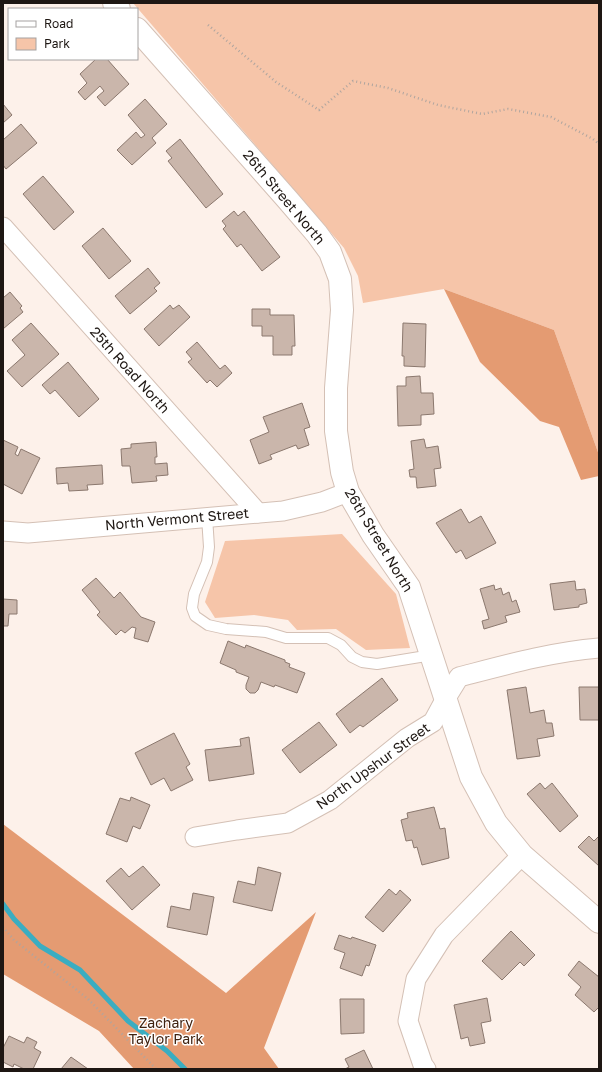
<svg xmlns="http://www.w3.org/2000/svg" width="602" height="1072" viewBox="0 0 602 1072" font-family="'Golos Text',sans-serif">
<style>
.green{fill:#f6c5a9}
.forest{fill:#e49b72}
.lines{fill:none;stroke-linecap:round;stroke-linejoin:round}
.stream{stroke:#3aadc1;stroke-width:5}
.building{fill:#cab6ab;stroke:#8b786e}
.lane-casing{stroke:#d4c0b5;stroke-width:12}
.street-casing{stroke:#d4c0b5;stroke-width:21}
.secondary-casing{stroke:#d4c0b5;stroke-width:24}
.path{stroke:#afa59f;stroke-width:2.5;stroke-dasharray:1 3;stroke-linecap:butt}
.lane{stroke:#fff;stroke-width:10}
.street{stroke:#fff;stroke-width:19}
.secondary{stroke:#fff;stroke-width:22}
.labels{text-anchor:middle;stroke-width:3;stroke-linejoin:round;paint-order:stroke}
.street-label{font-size:14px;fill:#1e1713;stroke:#fff}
.park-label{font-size:14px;fill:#3f2210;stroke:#fff}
</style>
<rect width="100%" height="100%" fill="#fdf1ea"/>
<g class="green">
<polygon points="133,3 599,3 599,455 554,330 444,289 363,303 358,276 344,248"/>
<polygon points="342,534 396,594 410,648 366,650 336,629 297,630 288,620 254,615 215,618 205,602 225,541"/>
</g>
<g class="forest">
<polygon points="444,289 554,330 599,455 599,476 581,480 559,427 540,421 480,362"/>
<polygon points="3,824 226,993 316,912 264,1048 279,1069 134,1069 99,1031 3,974"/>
</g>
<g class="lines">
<polyline class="stream" points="3,904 14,919 40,946 80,970 128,1021 167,1051 185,1069"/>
</g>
<g class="building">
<polygon points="96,59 107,59 129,84 105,106 97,97 104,91 100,86 85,100 78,92 87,83 80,74"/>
<polygon points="145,99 167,124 152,138 156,143 132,165 117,150 136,132 141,138 145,135 128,115"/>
<polygon points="3,104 12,115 3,123"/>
<polygon points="21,124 37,143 6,169 3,165 3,140"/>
<polygon points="180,139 223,194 206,208 168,161 172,158 166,151"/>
<polygon points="43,176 74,212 54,230 23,194"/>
<polygon points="234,211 238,216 244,211 280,257 262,271 241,244 237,247 223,229 226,226 222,221"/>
<polygon points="103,228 131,261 109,279 82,246"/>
<polygon points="148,268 160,283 154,288 157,291 130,314 115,296"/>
<polygon points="10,292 22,306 20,308 23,312 3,329 3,298"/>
<polygon points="170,305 173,309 179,305 190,317 159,346 144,329"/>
<polygon points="252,309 270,309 270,315 294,315 295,346 292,346 292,355 273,355 273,336 262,336 262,326 252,326"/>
<polygon points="31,323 59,354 22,387 7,371 25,355 12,340"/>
<polygon points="403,323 426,324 425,367 404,366 404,356 402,356"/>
<polygon points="197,342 220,369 225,365 232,373 217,387 210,380 207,383 188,362 192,359 186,352"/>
<polygon points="68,362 99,399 79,417 55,390 50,394 42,385"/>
<polygon points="420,376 421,393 433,393 434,414 421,415 421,425 398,426 397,386 406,386 406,377"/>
<polygon points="302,403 310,427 304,429 309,445 298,449 296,445 270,455 272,459 259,464 250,440 269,432 263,417"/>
<polygon points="424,439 426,448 438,446 441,468 434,469 436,486 417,488 416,477 410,477 409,470 414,469 411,441"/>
<polygon points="3,440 18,447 15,454 18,456 21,449 40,458 22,494 3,484"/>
<polygon points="156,442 157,457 155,457 155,464 167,463 168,475 156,476 157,481 132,483 130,466 122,466 121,449 131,448 131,444"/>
<polygon points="102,465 103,484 87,485 88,490 69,491 68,483 57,484 56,468"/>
<polygon points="461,509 469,523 481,516 496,543 466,559 461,550 456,553 436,523"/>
<polygon points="96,578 114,598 120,592 141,617 155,622 148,642 134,638 136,628 132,627 125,633 121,630 116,635 97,615 100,612 82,590"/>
<polygon points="575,581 576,590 585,589 587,603 579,605 579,607 554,610 550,584"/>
<polygon points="494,585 495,590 501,588 503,595 509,592 512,602 516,600 520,612 505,616 507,622 484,629 482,621 489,619 480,589"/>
<polygon points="3,599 17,600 17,614 9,614 8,626 3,626"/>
<polygon points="228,641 245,648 246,645 285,660 285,662 290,664 289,667 305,673 297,693 275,685 274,687 261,682 258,690 255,693 250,693 246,689 246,685 249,677 236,672 236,670 220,663"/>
<polygon points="382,678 398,700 363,727 360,725 350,733 336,714"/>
<polygon points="526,687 530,713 544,710 546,723 552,723 554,736 537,739 540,756 517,759 507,690"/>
<polygon points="579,687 599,687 599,720 580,720"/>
<polygon points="319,722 337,745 300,773 282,750"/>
<polygon points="174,733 190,764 186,767 193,780 171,791 164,778 151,785 135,753"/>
<polygon points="249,737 254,774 209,781 205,750 241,746 240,739"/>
<polygon points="540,783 545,789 552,783 578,816 560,832 527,794"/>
<polygon points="131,797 150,805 140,829 133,826 127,842 106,834 120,798 130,801"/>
<polygon points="434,807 440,829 445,828 449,858 422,865 417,847 414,848 412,840 406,841 401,820 408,818 407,813"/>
<polygon points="589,836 594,841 599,836 599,866 578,847"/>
<polygon points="143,866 160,885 132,910 106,881 121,868 129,877"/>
<polygon points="258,867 281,873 272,911 233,902 238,881 255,885"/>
<polygon points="389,889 396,895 400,890 411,900 383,932 365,917"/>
<polygon points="193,893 214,897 207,935 167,927 171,906 190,910"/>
<polygon points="511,931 535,955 524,966 520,962 502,980 482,961"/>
<polygon points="339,935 351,939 352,937 376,945 369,966 366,965 362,976 340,968 345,953 334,949"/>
<polygon points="579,961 599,977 599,1007 594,1012 575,995 581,987 568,975"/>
<polygon points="487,998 491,1021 481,1023 485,1043 470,1046 468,1037 461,1039 454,1005"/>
<polygon points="340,999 364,999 364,1033 341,1034"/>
<polygon points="9,1036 24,1043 27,1037 37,1042 34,1048 41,1052 33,1069 24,1069 14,1064 13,1067 3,1062 3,1048"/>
<polygon points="364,1050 373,1069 345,1069 349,1067 345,1059"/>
<polygon points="71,1057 88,1069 61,1069"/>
</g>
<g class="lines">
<defs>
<polyline id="lane" points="207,517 209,547 207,562 194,594 192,608 195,616 208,625 226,629 266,632 286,638 328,638 341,645 352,657 362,662 377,664 432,655"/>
<g id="street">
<polyline points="3,227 258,513"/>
<polyline points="3,531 28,533 283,511 322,502 348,492"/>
<path d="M195 837 237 830 288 823 330 800 407 738 433 722 446 698 459 677C505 665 551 652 599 648"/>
<polyline points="426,1069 423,1065 408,1021 416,979 444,935 522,855"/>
</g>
<g id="secondary">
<polyline points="114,3 119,9"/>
<polyline points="137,29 287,199 317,234 330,252 340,279 342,310 336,388 336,431 342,472 348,492 373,535 409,587 471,777 496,823 522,855 599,922"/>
</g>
</defs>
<use href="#lane" class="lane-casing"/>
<use href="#street" class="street-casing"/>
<use href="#secondary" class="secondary-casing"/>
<g class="path">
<polyline points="208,25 276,82 319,110 353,81 388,88 438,105 482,114 508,109 551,117 593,139 599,144"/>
<polyline points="3,927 14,940 88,999 156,1069"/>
</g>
<use href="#lane" class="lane"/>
<use href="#street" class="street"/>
<use href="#secondary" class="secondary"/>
</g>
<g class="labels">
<g class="street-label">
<text transform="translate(284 197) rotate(50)" y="5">26th Street North</text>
<text transform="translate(130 370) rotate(48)" y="5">25th Road North</text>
<text transform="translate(177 519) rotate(-5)" y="5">North Vermont Street</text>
<text transform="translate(379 540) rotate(59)" y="5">26th Street North</text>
<text transform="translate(373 766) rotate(-36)" y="5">North Upshur Street</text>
</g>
<g class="park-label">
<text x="166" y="1028">Zachary<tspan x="166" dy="16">Taylor Park</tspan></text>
</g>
</g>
<rect width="602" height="1072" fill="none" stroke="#1e1713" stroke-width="8"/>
<rect x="8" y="8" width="130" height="52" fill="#ffffff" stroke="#a5a2a1"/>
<rect x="16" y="21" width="20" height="6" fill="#ffffff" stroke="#a5a2a1"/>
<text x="44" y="28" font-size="12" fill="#1e1713">Road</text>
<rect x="16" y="38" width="20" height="12" fill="#f6c5a9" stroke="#a5a2a1"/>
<text x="44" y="48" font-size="12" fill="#1e1713">Park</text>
</svg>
